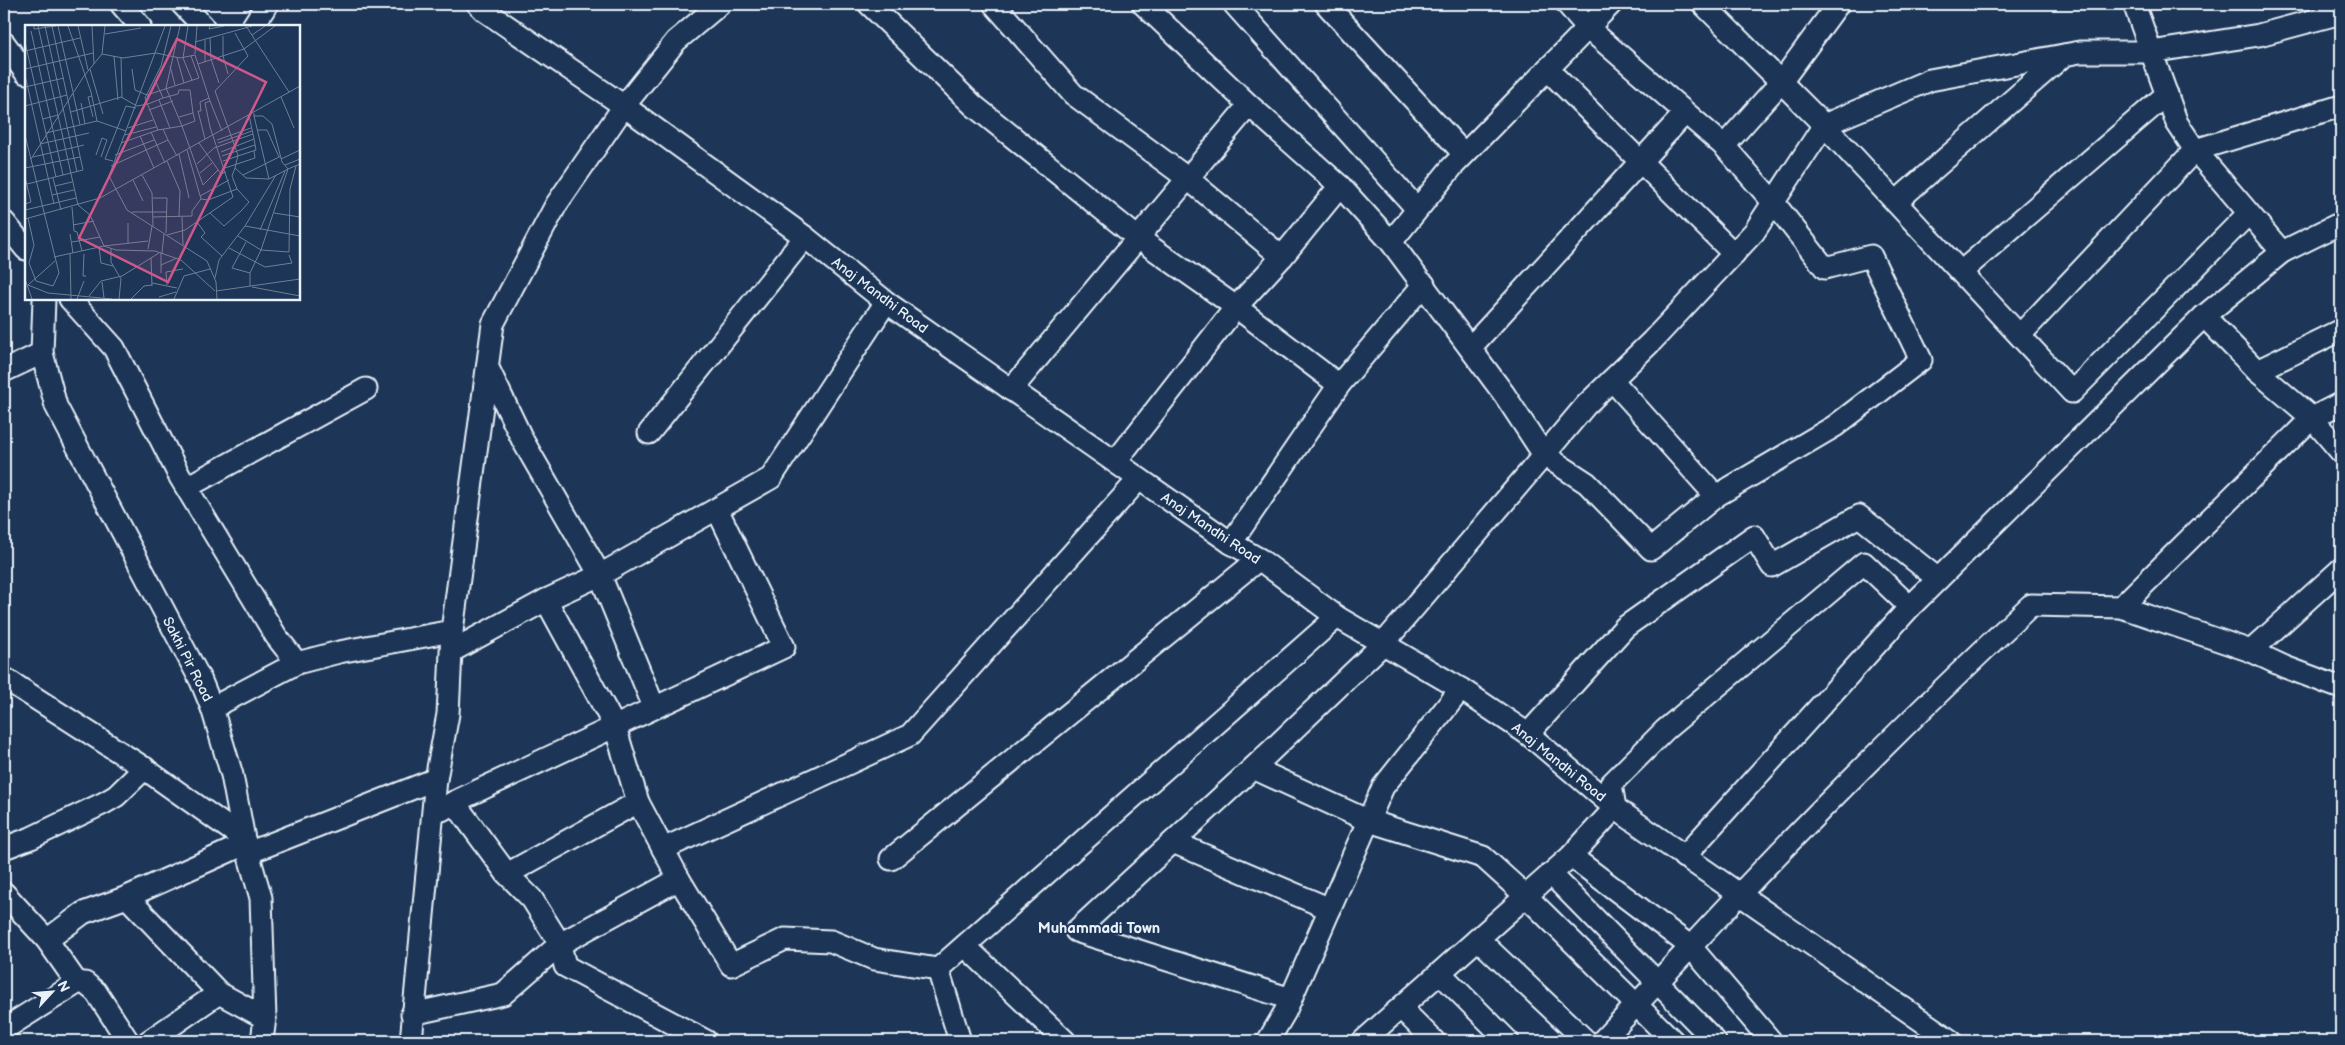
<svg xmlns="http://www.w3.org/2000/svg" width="2345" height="1045" viewBox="0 0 2345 1045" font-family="'Balsamiq Sans',sans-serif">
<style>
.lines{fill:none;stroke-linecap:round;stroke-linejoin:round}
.minor-casing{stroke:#e8f1f8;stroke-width:25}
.minor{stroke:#1d3557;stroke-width:21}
.labels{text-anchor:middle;stroke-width:4;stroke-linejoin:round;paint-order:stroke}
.street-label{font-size:14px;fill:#e8f1f8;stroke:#1d3557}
.neighbourhood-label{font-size:15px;font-weight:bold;fill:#e8f1f8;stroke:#1d3557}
.inset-road{fill:none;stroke:#6e8097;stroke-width:1}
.view{fill:#cd598a;fill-opacity:0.15;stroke:#cd598a;stroke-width:2.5}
.inset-edge{fill:none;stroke:#e8f1f8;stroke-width:2.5}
</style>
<rect width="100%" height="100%" fill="#1d3557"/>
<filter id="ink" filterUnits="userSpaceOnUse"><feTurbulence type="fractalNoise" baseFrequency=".02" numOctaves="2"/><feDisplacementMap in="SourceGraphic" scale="10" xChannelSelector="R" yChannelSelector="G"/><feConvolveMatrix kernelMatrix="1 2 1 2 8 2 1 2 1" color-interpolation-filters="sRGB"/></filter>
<g filter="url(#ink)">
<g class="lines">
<defs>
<g id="minor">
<polyline points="121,4 140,26"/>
<polyline points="182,4 203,26"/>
<polyline points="478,4 485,11 624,106 805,237 886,302 1231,543 1259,559 1337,617 1461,689 1528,734 1615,808 1951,1041"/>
<polyline points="869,4 973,105 1138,238 1236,307 1339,385 1424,284"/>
<polyline points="994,4 1073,94 1187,178 1282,257"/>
<polyline points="1143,4 1249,105 1340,186 1391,242 1452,167 1611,4"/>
<polyline points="1234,4 1417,209"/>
<polyline points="1326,4 1464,154"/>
<polyline points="1567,4 1588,28 1724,146 1781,82 1838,4"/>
<polyline points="1703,4 1824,125 2072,392 2248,214"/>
<polyline points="2134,4 2177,123 2195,150 2282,252 2204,316 2257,371 2312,418 2341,452"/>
<polyline points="253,26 267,4"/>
<polyline points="4,43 26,73"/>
<polyline points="1547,69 1734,254"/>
<polyline points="1896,202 2064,55"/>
<polyline points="4,222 26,249"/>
<polyline points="2282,252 2341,223"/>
<polyline points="1961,272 2167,94"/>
<polyline points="44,299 42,353 56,406 201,681 212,708 232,775 244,839 261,898 265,1018 262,1041"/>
<polyline points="70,299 114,348 180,477 276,636 297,663"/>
<polyline points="2020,335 2195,150 2341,106"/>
<polyline points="1470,348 1685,113"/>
<polyline points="488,368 523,441 600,575 654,707"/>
<polyline points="4,371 42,353"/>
<polyline points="2257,371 2341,330"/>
<polyline points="1612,380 1716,496 1835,426 1921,360 1871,256 1825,268 1774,203 1724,146"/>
<polyline points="1011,390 1249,105"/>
<polyline points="649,433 805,237"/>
<polyline points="1116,461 1236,307 1282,257 1340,186"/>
<polyline points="187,487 366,389"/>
<polyline points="1716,496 1651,549 1587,483 1544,455 1586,405 1652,341 1754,232 1824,125 1930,80 2080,52 2151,52 2259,35 2341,13"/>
<polyline points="1231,543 1339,385"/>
<polyline points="546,600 615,727 638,802 679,879 731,965 785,939 831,941 874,959 938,969"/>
<polyline points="2121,607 2312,418 2341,403"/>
<polyline points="452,651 546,600 600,575 771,478 886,302"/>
<polyline points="2251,651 2341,569"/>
<polyline points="4,678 138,764 244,839"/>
<polyline points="212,708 297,663 339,652 452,631"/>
<polyline points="1528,734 1625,627 1754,536 1772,566 1859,516 1938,579"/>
<polyline points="1253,768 1369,821 1483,857 1527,897 1673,1041"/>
<polyline points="454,802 784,647 717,509"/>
<polyline points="442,810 454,802 507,874 532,899 560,944 565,966 706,1041"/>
<polyline points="1173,842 1330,909"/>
<polyline points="4,848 31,838 104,803 116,796 145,768"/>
<polyline points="663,849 910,735 1139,479"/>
<polyline points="248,853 436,779"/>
<polyline points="1571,856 1691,947 1771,1041"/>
<polyline points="1684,857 1910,607"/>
<polyline points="891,859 1259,559"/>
<polyline points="507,874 638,802"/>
<polyline points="1551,874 1715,1041"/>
<polyline points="4,893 47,940 77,983"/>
<polyline points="127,897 219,993 265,1018"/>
<polyline points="1478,939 1586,1041"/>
<polyline points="47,940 83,913 127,897 245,844"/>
<polyline points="965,946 1065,1041"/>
<polyline points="938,969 1337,617"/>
<polyline points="938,969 960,1041"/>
<polyline points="1440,973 1508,1041"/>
<polyline points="1291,999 1076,931 1253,768 1383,644 1544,455 1504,394 1391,242"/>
<polyline points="1401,1008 1434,1041"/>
<polyline points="412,1014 503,994 560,944 679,879"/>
<polyline points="4,1029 77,983 85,983 96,992 128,1041"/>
<polyline points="149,1041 219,993"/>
<polyline points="411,1041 436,779 448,714 452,631 493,324 556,205 624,106 676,41 720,4"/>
<polyline points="1268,1041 1285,1012 1383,787 1461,689"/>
<polyline points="1363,1041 1571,856 1615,808 1611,784 1665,730 1864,563 1910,607 2204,316"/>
<path d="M1602 1041C1648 993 1693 944 1739 895 1833 795 1931 699 2031 605L2121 607 2251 651 2285 667 2341 688"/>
</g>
</defs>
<use href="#minor" class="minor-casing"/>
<use href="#minor" class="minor"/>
</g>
</g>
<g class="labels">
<g class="street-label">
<text transform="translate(880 295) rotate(37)" y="5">Anaj Mandhi Road</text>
<text transform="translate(1211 528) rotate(34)" y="5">Anaj Mandhi Road</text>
<text transform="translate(188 659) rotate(63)" y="5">Sakhi Pir Road</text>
<text transform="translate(1559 762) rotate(39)" y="5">Anaj Mandhi Road</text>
</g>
<g class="neighbourhood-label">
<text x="1099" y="933">Muhammadi Town</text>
</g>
</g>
<g transform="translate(25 25)">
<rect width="275" height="275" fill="#1d3557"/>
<path class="inset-road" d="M9 1V4L31 1M13 1 53 180 65 190 79 221 123 216M20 1 52 147M33 1 48 67M43 1 66 67 72 96M53 1 63 45M67 1 69 39M140 1 84 151 102 185 182 236 191 257 192 274M155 1 141 63 157 101 170 96 168 88M163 1 158 33 167 55M185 1 184 4 199 1M221 1 264 67M6 6 38 150M210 8 223 31 190 66 213 130 210 143 221 153 244 154 263 144M80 9 116 3M227 10 240 1M198 11V31L203 49M185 13 186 34 194 58M0 17 31 152M170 17 227 1M0 26 55 13M77 29 98 33 131 28 155 33 170 30 173 39 219 24 250 1M170 29 172 1M89 31 93 75M96 32 97 73M152 33 159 58M180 37V15M145 41 150 60M0 44 68 28M65 44 78 89M107 44 110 65 122 70 174 53 166 31M0 50 29 179M0 62 39 53M48 68 55 100M67 71 63 72 68 92M256 72 269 103M138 73 153 69 154 65H165L168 88 154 92M134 75 145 103M185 76 197 106M56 78 60 99M0 81 42 70M124 85 148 76M46 87 96 72 112 81 123 79 138 73 130 55M229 88V91H238L247 99 257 137 263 144 275 139M229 91 244 154M18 94 33 90M103 103 128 95M133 105 157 101 178 160 193 145M232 105H242L254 132M126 107 140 138M21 108 72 96 101 106M0 110 34 248 28 261 11 256 4 238 9 220 3 193M100 110 131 102M115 111 129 143M180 114 173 86H176L175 77 184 73M143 115 152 131M192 115 226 103M96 118 133 105 120 73 136 41 146 1M174 118 196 149 201 147M193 118 227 106M15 119 64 108M162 125 176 174M196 127 229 114 224 90M154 129 164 173M71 130 77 113 82 115 76 132M90 130 129 115M197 131 230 120M8 132 59 120M6 134 59 51 77 29 80 1M256 134 275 125M88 136 80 134 101 81 111 83M142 136 155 166 154 192M198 136 231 125 229 114M172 139 189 123 228 109M260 140 275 134M86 141 143 115 138 104M0 143 55 132M200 143 230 133 229 126M175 148 187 138M117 150 127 168 128 201M218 150 256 131M0 152 6 177 0 179M28 153 36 185M108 155 118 176M2 159 58 145 27 1M30 161 47 157M27 170 49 165M175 171 204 155M128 173H142L141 208M176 174 183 175 212 164 207 151 210 143M47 182 49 206 52 207 57 226M0 185 51 173M107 187H142M185 188 199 201 216 186 224 177 212 164M249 188 275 192M128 192 167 191V186L176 174M157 192 158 220M0 194 75 173 275 61M172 197 180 208 176 212 197 231M103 198V218M48 200 69 196M220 201 275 211M235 205 260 146M45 209 48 228M142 210 160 205 208 172 185 102 180 78 185 76 173 39M213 211 236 225 264 227 265 164 271 141M47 217 75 212M221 217 207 243 225 248M74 222 76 238 88 241M204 223 240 242 267 238 264 230M86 224V237L96 254 94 274M123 224 127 201M136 227V248M137 228 139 209M45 229 46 274M59 229 58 251H61M29 232 79 221 91 225 130 226 156 235 190 266M126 233 127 261M136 240 152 233M190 253 194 235 220 201 251 150M0 254 7 274M77 257 79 273M127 258 152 263M3 260 23 268 87 274M3 260 30 236M142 260 141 247 158 244M225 261V248L236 225 263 144M227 262 275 271M191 266 275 254M64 271 76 256 97 251 134 228M134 272 151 267M52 274 59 256M106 274 119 261 127 260M149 274 159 251 185 244"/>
<path class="view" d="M152 14 241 57 143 257 54 213Z"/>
<rect width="275" height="275" class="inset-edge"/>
</g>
<rect width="2345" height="1045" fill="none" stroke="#1d3557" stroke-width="20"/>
<rect x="10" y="10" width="2325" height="1025" fill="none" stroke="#e8f1f8" stroke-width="2" filter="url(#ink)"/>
<g transform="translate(52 992) rotate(64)" stroke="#1d3557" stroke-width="4" paint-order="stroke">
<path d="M0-4L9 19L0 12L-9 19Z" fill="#e8f1f8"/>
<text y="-8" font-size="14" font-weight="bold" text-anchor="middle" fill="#e8f1f8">N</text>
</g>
</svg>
